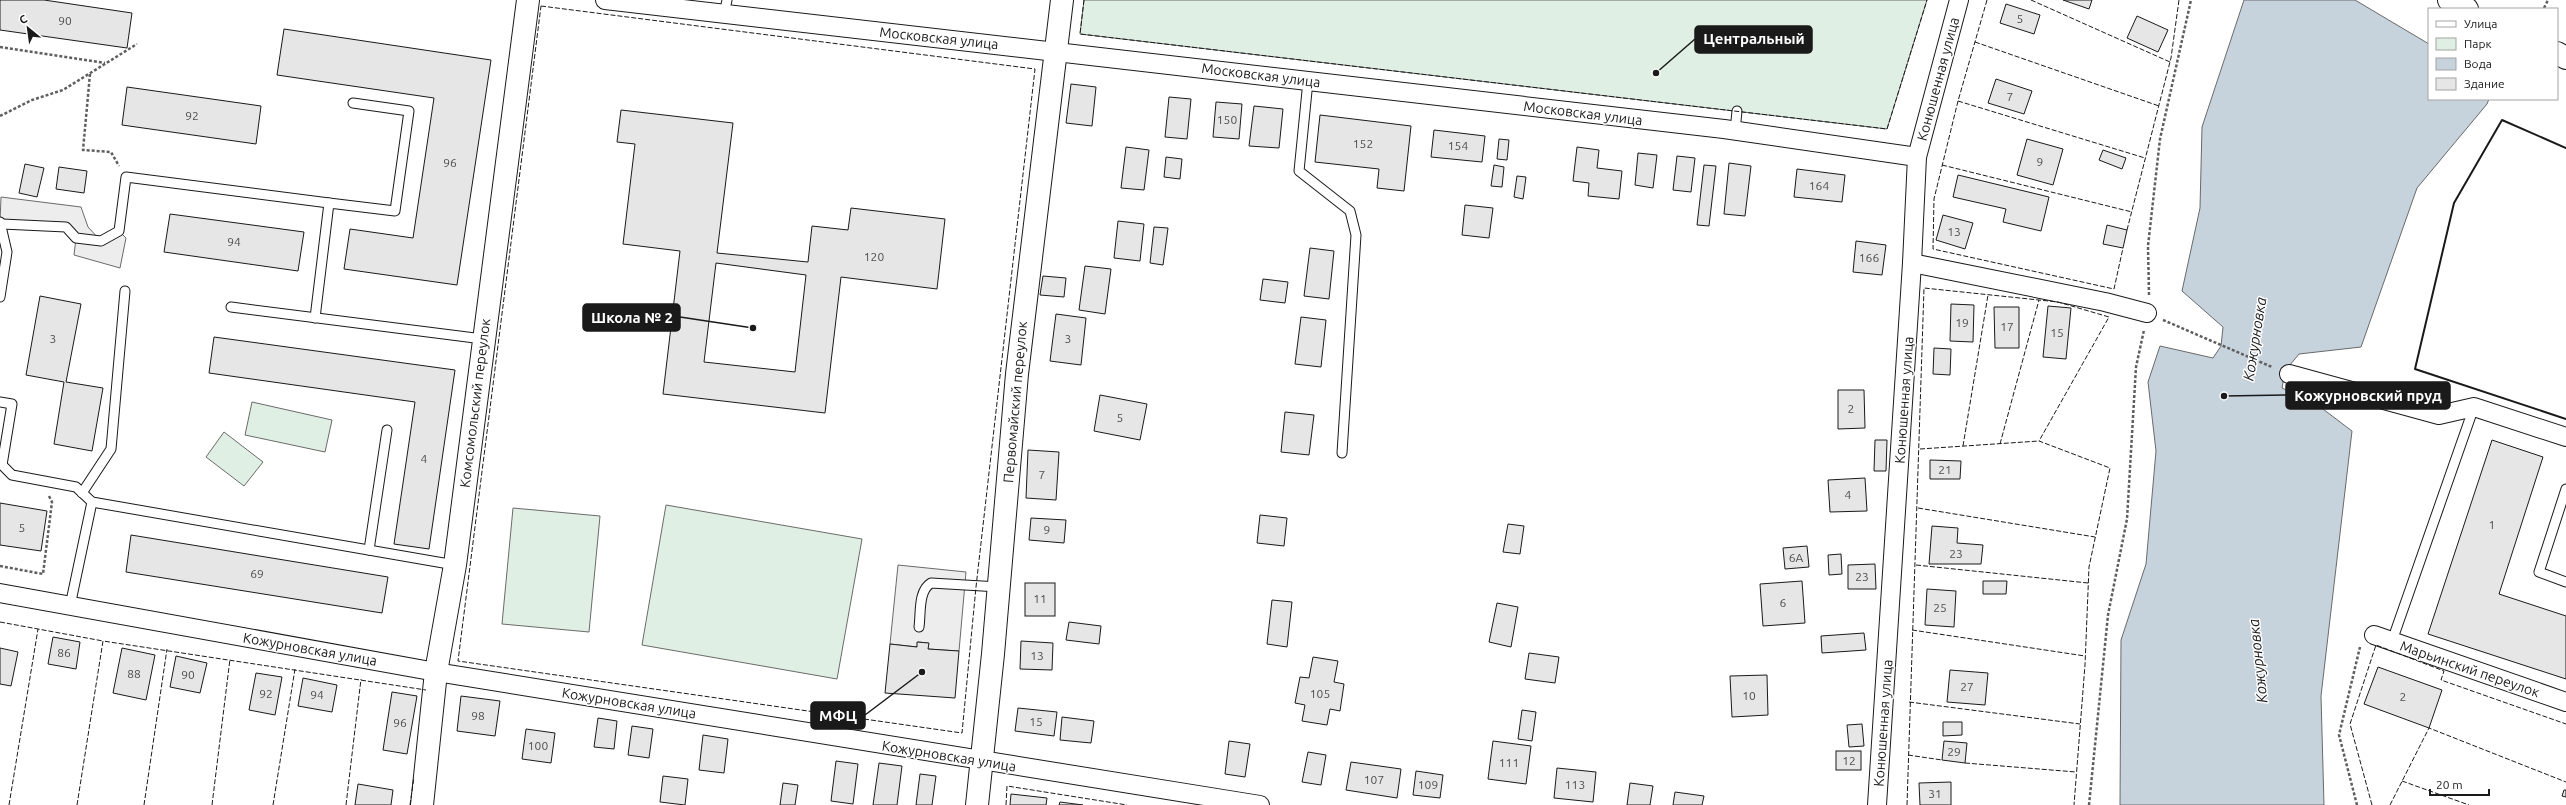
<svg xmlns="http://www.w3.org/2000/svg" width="2566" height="805" viewBox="0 0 2566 805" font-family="Ubuntu,sans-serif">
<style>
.green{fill:#e0efe3;stroke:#6a6a6a}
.parking{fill:#ededed;stroke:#6a6a6a}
.water{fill:#c6d2dc;stroke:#6a6a6a}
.building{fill:#e6e6e6;stroke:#1a1a1a;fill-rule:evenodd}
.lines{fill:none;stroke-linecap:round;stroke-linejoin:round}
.service-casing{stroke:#1a1a1a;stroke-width:11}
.minor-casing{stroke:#1a1a1a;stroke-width:20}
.tertiary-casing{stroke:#1a1a1a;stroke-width:24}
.secondary-casing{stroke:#1a1a1a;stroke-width:24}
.path{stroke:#5f5f5f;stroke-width:2.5;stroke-dasharray:3 2;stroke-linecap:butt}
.service{stroke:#fff;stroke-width:9}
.minor{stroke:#fff;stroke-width:18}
.tertiary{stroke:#fff;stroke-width:22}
.secondary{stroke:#fff;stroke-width:22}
.fence{stroke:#1a1a1a;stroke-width:1;stroke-dasharray:5 2;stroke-linecap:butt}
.wall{stroke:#1a1a1a;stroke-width:2}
.labels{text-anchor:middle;stroke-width:3;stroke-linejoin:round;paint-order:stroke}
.number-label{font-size:12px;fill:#4d4d4d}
.street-label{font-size:14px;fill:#1a1a1a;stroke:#fff}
.water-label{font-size:15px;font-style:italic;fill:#1a1a1a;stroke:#fff}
.leader{fill:none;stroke:#1a1a1a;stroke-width:1.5}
.callout-dot{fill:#1a1a1a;stroke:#fff;stroke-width:1.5}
.callout{fill:#1a1a1a;stroke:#1a1a1a;stroke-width:1.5}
.callout-label{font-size:15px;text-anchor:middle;font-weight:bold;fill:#fff}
</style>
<rect width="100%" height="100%" fill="#fff"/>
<g class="green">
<polygon points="1084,0 1927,0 1887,129 1080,34"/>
<polygon points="252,402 332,420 325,452 245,435"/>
<polygon points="224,432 263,462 244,486 206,457"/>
<polygon points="666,505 862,539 837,679 642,645"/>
<polygon points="513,508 600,516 589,632 502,624"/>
</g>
<g class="parking">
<polygon points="1,197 81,207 88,227 101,241 119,231 126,238 120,268 74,255 76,238 66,227 0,222"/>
<polygon points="898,565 966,572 959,651 928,649 928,643 918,642 917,647 890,644"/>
</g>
<polygon class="water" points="2244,0 2355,0 2429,44 2429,99 2489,99 2487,104 2417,188 2361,347 2299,354 2285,371 2282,388 2315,403 2352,431 2321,696 2324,805 2120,805 2121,640 2146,564 2156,451 2148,382 2160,346 2213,358 2221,346 2223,327 2182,291 2200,208 2202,127"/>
<g class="building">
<polygon points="0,0 44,0 132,13 127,48 0,30"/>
<polygon points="2063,0 2092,0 2089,9"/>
<polygon points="2006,4 2040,15 2034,34 2000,23"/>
<polygon points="2137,16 2168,30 2158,52 2127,38"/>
<polygon points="284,29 491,60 457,285 344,269 350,229 413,238 434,98 277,75"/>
<polygon points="1996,79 2032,91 2024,114 1988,103"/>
<polygon points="1071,84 1096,87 1092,126 1066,123"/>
<polygon points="127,87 261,106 256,144 122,125"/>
<polygon points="1169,97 1191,99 1187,139 1165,137"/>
<polygon points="1216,102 1242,104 1239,139 1213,137"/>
<polygon points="1254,106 1283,109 1279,148 1249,146"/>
<path d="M621 110 733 123 717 253 808 262 812 226 848 230 851 208 945 219 937 289 841 277 825 413 663 394 680 251 623 244 635 144 617 142ZM716 263 806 275 795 372 704 362Z"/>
<polygon points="1320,115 1411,126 1404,191 1377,188 1379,169 1315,162"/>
<polygon points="1434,130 1485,136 1482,162 1431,157"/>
<polygon points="1499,139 1509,140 1507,160 1497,159"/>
<polygon points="2027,139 2063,149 2053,185 2017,175"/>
<polygon points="1126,147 1149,150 1144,190 1121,188"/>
<polygon points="1577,147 1599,150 1597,168 1622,171 1619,199 1588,196 1589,183 1573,181"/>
<polygon points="2103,150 2126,158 2122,169 2099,160"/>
<polygon points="1638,153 1657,155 1653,188 1635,185"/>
<polygon points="1677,156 1695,158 1691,192 1673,190"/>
<polygon points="1166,157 1182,159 1180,179 1164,177"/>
<polygon points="1729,163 1751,166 1745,216 1724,214"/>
<polygon points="25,164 44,168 37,197 19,193"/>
<polygon points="1494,165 1504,167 1502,187 1491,186"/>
<polygon points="1704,165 1716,166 1709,226 1697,225"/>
<polygon points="59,167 87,171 84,193 56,189"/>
<polygon points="1797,169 1845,175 1842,202 1794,197"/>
<polygon points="1958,175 2049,197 2041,231 2003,222 2006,209 1953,197"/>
<polygon points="1517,176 1526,177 1523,199 1514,197"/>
<polygon points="1465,205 1493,208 1489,238 1462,235"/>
<polygon points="170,214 304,232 298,271 164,252"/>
<polygon points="1943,215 1973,223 1965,249 1936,240"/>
<polygon points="1118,221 1144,224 1140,261 1114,258"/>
<polygon points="2107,225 2127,230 2123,248 2103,244"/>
<polygon points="1154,227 1168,228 1163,265 1150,263"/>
<polygon points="1856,241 1886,245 1882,275 1853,272"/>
<polygon points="1310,248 1334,251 1329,299 1304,296"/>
<polygon points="1085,266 1111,269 1105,314 1079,310"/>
<polygon points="1043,276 1066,278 1064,297 1040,295"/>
<polygon points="1263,279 1288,282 1285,303 1260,300"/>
<polygon points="40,296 81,304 66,382 103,388 92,451 54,444 64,382 26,375"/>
<polygon points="1951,304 1974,305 1973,342 1950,341"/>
<polygon points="2048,306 2071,308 2066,359 2043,357"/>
<polygon points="1994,307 2019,307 2019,348 1995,348"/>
<polygon points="1056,314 1086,318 1081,365 1050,361"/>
<polygon points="1301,317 1326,320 1321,367 1295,364"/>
<polygon points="214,337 455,370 429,549 394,544 415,402 209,373"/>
<polygon points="1934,348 1951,349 1950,375 1933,374"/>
<polygon points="1838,390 1864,390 1865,428 1838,429"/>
<polygon points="1100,395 1147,404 1140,440 1094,431"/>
<polygon points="1285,412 1314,415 1309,455 1281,452"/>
<polygon points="1875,440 1887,440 1886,471 1874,471"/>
<polygon points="2492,440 2543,457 2499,594 2566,616 2566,679 2428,634"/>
<polygon points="1028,450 1059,452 1056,500 1026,498"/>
<polygon points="1930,460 1961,461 1960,479 1930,479"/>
<polygon points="1865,478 1867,511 1830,512 1828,480"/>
<polygon points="0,503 47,511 41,551 0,545"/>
<polygon points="1260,515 1287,518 1284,546 1257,543"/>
<polygon points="1031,518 1066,520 1064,543 1029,540"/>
<polygon points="1508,524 1524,526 1520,554 1503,552"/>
<polygon points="1932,526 1958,528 1957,543 1983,545 1981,564 1929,564"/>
<polygon points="131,535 388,577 382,613 126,572"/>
<polygon points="1807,546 1809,567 1785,569 1783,548"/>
<polygon points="1841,554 1842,574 1829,575 1828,555"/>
<polygon points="1875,564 1876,589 1848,589 1848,565"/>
<polygon points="1802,581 1805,623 1763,626 1760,584"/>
<polygon points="1983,581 2007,581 2006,594 1983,594"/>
<rect x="1025" y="583" width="30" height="33"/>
<polygon points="1927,589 1956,591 1954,627 1925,625"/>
<polygon points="1272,600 1292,602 1287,647 1267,644"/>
<polygon points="1497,603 1518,607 1511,647 1489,642"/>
<polygon points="1069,622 1101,626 1099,644 1066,640"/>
<polygon points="1864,633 1866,650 1822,653 1821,636"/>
<polygon points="53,637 80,642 76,669 48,664"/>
<polygon points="1021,641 1053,643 1052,670 1020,669"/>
<polygon points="917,642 929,643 928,649 959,651 955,698 885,693 890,644 917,647"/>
<polygon points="0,648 18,652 11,686 0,684"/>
<polygon points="122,648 155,655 146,700 113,693"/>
<polygon points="1529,653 1559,657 1555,683 1525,679"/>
<polygon points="176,656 207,663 200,693 170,687"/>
<polygon points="1313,657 1338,661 1334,682 1344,684 1340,711 1330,709 1327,725 1302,721 1305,705 1295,703 1300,677 1309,678"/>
<polygon points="2378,667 2442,690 2429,728 2364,704"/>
<polygon points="1950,670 1988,673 1985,705 1947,702"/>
<polygon points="256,673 282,677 275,715 249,710"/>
<polygon points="1767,675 1768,715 1732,717 1730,676"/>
<polygon points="303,678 337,685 332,712 298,706"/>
<polygon points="392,692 417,696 407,754 383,750"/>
<polygon points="461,696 500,701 495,736 457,731"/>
<polygon points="1018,708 1057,712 1054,736 1015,731"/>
<polygon points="1522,710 1536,712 1532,741 1518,739"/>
<polygon points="1062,717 1094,721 1091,743 1060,740"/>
<polygon points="598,718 617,721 614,749 594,747"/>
<polygon points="1943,722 1962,722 1962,735 1943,736"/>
<polygon points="1862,724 1864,746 1849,747 1847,725"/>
<polygon points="632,726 653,729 649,758 628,755"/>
<polygon points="526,729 555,733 551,763 522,759"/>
<polygon points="703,735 728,739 724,773 699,770"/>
<polygon points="1229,741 1250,744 1245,777 1225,774"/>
<polygon points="1493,741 1531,746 1526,784 1488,779"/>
<polygon points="1944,741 1967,743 1965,763 1942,760"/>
<rect x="1836" y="751" width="25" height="19"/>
<polygon points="1308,752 1326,755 1321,785 1302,782"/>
<polygon points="836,761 858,764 853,804 831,801"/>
<polygon points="1351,762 1401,769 1397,798 1346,790"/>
<polygon points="879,763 902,766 897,805 873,805"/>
<polygon points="1557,768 1596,772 1593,802 1554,798"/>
<polygon points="1416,771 1443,775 1440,798 1413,795"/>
<polygon points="920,774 936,776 932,805 916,805"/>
<polygon points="663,776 688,779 685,805 660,802"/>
<polygon points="1951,782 1951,805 1920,805 1919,783"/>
<polygon points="783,783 798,785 795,805 780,805"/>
<polygon points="1630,783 1653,786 1650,805 1627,805"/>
<polygon points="358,784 393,790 391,805 355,805"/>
<polygon points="2564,790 2566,790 2566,797 2562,796"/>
<polygon points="1675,792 1704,796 1702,805 1673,805"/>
<polygon points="1011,794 1047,798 1046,805 1010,805"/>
<polygon points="1060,802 1083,805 1059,805"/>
</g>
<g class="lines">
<defs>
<g id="service">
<polyline points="724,14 727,0"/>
<polyline points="1308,81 1299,171 1350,211 1356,235 1342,453"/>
<polyline points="1735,131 1737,111"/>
<polyline points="0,222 7,252 0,297"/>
<polyline points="2,224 66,227 76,238 101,241 119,231 126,177 329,203"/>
<polyline points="231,307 483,339"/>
<polyline points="315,318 329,203 395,211 409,111 353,103"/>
<polyline points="0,402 12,404 2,465 0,464"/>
<polyline points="2,465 12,475 76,487 92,502 455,565"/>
<polyline points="2566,489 2539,572 2566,582"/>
<polyline points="82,493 111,449 125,291"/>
<polyline points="369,550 387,430"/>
<polyline points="70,606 92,502"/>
<path d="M919 627C921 613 918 591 931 583L999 587"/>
<polyline points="2392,641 2474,407"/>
</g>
<g id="minor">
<polyline points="605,0 1724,129 1917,157"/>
<polyline points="1912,263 2105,302 2147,313"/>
<polyline points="2289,374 2439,415 2474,407 2566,437"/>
<polyline points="0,593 436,672 1260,805"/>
<polyline points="2374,635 2566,702"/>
<polyline points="1877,805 1912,263 1917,157 1959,0"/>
</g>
<g id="tertiary">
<polyline points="422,805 436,672 455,565 528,0"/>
<polyline points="977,805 993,654 1017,374 1062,0"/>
</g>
<g id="secondary">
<polyline points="2449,0 2467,9"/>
<polyline points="2557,53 2566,58"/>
</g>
</defs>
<use href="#service" class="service-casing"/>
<use href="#minor" class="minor-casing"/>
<use href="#tertiary" class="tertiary-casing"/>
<use href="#secondary" class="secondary-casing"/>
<g class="path">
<polyline points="2544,8 2548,0"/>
<polyline points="0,47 105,63"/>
<polyline points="90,74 83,150 111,152 119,166"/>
<polyline points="0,116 32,100 63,90 137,44"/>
<polyline points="2149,295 2148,246 2160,139 2191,0"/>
<polyline points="2163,320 2272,367"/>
<polyline points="0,566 43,574 52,502 49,496"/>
<polyline points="2089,805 2108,615 2127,519 2136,367 2144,330"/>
<polyline points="2357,805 2339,735 2360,647"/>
</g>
<use href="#service" class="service"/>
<use href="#minor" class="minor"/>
<use href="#tertiary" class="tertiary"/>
<use href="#secondary" class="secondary"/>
<g class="fence">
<polyline points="1084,0 1080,34 1887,129 1927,0"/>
<polyline points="1987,0 1958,101 1934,199 1933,249 2114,289 2123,248"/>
<polyline points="2031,0 2170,62"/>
<polygon points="541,6 1035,69 976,587 962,733 458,661"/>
<polyline points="1975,42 2159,106"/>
<polyline points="1958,101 2145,158"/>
<polyline points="1942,165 2132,212"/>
<polyline points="2127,230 2171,58 2179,0"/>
<polyline points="2000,444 2039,300"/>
<polyline points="1963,446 1988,295"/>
<polyline points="1920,449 2039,441"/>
<polyline points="1918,508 2095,537"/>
<polyline points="1916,565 2088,583"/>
<polyline points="0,622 38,629"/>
<polyline points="1912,630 2085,656"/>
<polyline points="1909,702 2080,724"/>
<polyline points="1908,755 1942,760"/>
<polyline points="1965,763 2076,772"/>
<polyline points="2402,781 2469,805"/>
<polyline points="9,805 38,629 103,641"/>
<polyline points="77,805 103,641 426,690"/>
<polyline points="144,805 167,649"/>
<polyline points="212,805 230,659"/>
<polyline points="273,805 295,669"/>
<polyline points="346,805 361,679"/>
<polyline points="410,805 414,777"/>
<polyline points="1006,805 1007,786 1127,805"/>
<polyline points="1907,805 1924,288 2058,302 2109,317 2039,441 2110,468 2089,567 2085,665 2074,805"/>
<polyline points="2372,805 2350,724 2376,645 2444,671 2441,680 2566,724"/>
<polyline points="2390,805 2429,728 2566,782"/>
</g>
<polyline class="wall" points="2566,148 2502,120 2454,203 2415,369 2566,419"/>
</g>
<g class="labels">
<g class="number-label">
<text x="2020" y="23">5</text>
<text x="65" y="25">90</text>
<text x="2010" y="101">7</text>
<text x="192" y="120">92</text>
<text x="1227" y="124">150</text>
<text x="1363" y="148">152</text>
<text x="1458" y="150">154</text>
<text x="2040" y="166">9</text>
<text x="450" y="167">96</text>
<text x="1819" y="190">164</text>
<text x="1954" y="236">13</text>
<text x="234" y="246">94</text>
<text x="874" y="261">120</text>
<text x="1869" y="262">166</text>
<text x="1962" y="327">19</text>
<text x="2007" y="331">17</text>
<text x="2057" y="337">15</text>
<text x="53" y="343">3</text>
<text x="1068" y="343">3</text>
<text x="1851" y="413">2</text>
<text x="1120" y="422">5</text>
<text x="424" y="463">4</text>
<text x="1945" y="474">21</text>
<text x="1042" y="479">7</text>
<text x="1848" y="499">4</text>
<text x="2492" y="529">1</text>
<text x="22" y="532">5</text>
<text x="1047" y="534">9</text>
<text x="1956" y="558">23</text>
<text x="1796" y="562">6А</text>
<text x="257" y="578">69</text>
<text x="1862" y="581">23</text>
<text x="1040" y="603">11</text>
<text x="1783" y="607">6</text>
<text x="1940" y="612">25</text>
<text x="64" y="657">86</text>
<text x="1037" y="660">13</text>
<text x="134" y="678">88</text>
<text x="188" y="679">90</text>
<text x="1967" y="691">27</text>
<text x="266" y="698">92</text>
<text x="1320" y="698">105</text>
<text x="317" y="699">94</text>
<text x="1749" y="700">10</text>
<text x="2403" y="701">2</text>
<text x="478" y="720">98</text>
<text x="1036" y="726">15</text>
<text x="400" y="727">96</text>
<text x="538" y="750">100</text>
<text x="1954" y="756">29</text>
<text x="1849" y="765">12</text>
<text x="1509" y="767">111</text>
<text x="1374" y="784">107</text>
<text x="1428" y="789">109</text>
<text x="1575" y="789">113</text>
<text x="1935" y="798">31</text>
</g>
<g class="street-label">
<text transform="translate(939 38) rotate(6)" y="5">Московская улица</text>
<text transform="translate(1261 75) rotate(7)" y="5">Московская улица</text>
<text transform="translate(1938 79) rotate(-75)" y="5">Конюшенная улица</text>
<text transform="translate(1583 113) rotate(7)" y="5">Московская улица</text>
<text transform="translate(1904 400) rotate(-86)" y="5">Конюшенная улица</text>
<text transform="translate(1015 402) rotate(-85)" y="5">Первомайский переулок</text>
<text transform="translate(475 403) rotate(-83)" y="5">Комсомольский переулок</text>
<text transform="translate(310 649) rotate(10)" y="5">Кожурновская улица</text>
<text transform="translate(2470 669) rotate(19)" y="5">Марьинский переулок</text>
<text transform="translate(629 703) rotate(9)" y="5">Кожурновская улица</text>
<text transform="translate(1883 723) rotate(-86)" y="5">Конюшенная улица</text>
<text transform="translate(949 756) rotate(9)" y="5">Кожурновская улица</text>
</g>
<g class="water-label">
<text transform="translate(2255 339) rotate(-81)" y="5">Кожурновка</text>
<text transform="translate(2258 661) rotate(-96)" y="5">Кожурновка</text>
</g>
</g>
<path class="leader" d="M1656 73L1695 39M753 328L680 317M2224 396L2286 395M922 672L865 715"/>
<g class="callout-dot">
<circle cx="1656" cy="73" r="4"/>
<circle cx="753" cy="328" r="4"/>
<circle cx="2224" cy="396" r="4"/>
<circle cx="922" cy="672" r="4"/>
</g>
<g class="callout">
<rect x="1695" y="26" width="117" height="27" rx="4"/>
<rect x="583" y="304" width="97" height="27" rx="4"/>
<rect x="2286" y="382" width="164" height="27" rx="4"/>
<rect x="811" y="702" width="54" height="27" rx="4"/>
</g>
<g class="callout-label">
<text x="1754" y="44">Центральный</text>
<text x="632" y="323">Школа № 2</text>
<text x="2368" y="401">Кожурновский пруд</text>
<text x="838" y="721">МФЦ</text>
</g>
<rect x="2428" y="8" width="130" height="92" fill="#ffffff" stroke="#a3a3a3"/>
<rect x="2436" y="21" width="20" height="6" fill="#ffffff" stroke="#a3a3a3"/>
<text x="2464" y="28" font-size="12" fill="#1a1a1a">Улица</text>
<rect x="2436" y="38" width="20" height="12" fill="#e0efe3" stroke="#a3a3a3"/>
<text x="2464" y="48" font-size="12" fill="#1a1a1a">Парк</text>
<rect x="2436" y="58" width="20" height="12" fill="#c6d2dc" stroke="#a3a3a3"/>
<text x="2464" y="68" font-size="12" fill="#1a1a1a">Вода</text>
<rect x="2436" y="78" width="20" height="12" fill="#e6e6e6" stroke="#a3a3a3"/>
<text x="2464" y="88" font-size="12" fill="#1a1a1a">Здание</text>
<g transform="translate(28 28) rotate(331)" stroke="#ffffff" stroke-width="3" paint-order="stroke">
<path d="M0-3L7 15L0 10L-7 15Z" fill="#1a1a1a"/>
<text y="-6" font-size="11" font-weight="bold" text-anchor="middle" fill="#1a1a1a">С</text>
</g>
<path d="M2430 789v6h59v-6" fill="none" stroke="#1a1a1a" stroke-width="2"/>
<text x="2436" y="789" font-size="12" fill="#1a1a1a" stroke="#ffffff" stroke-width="3" paint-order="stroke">20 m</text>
</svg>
